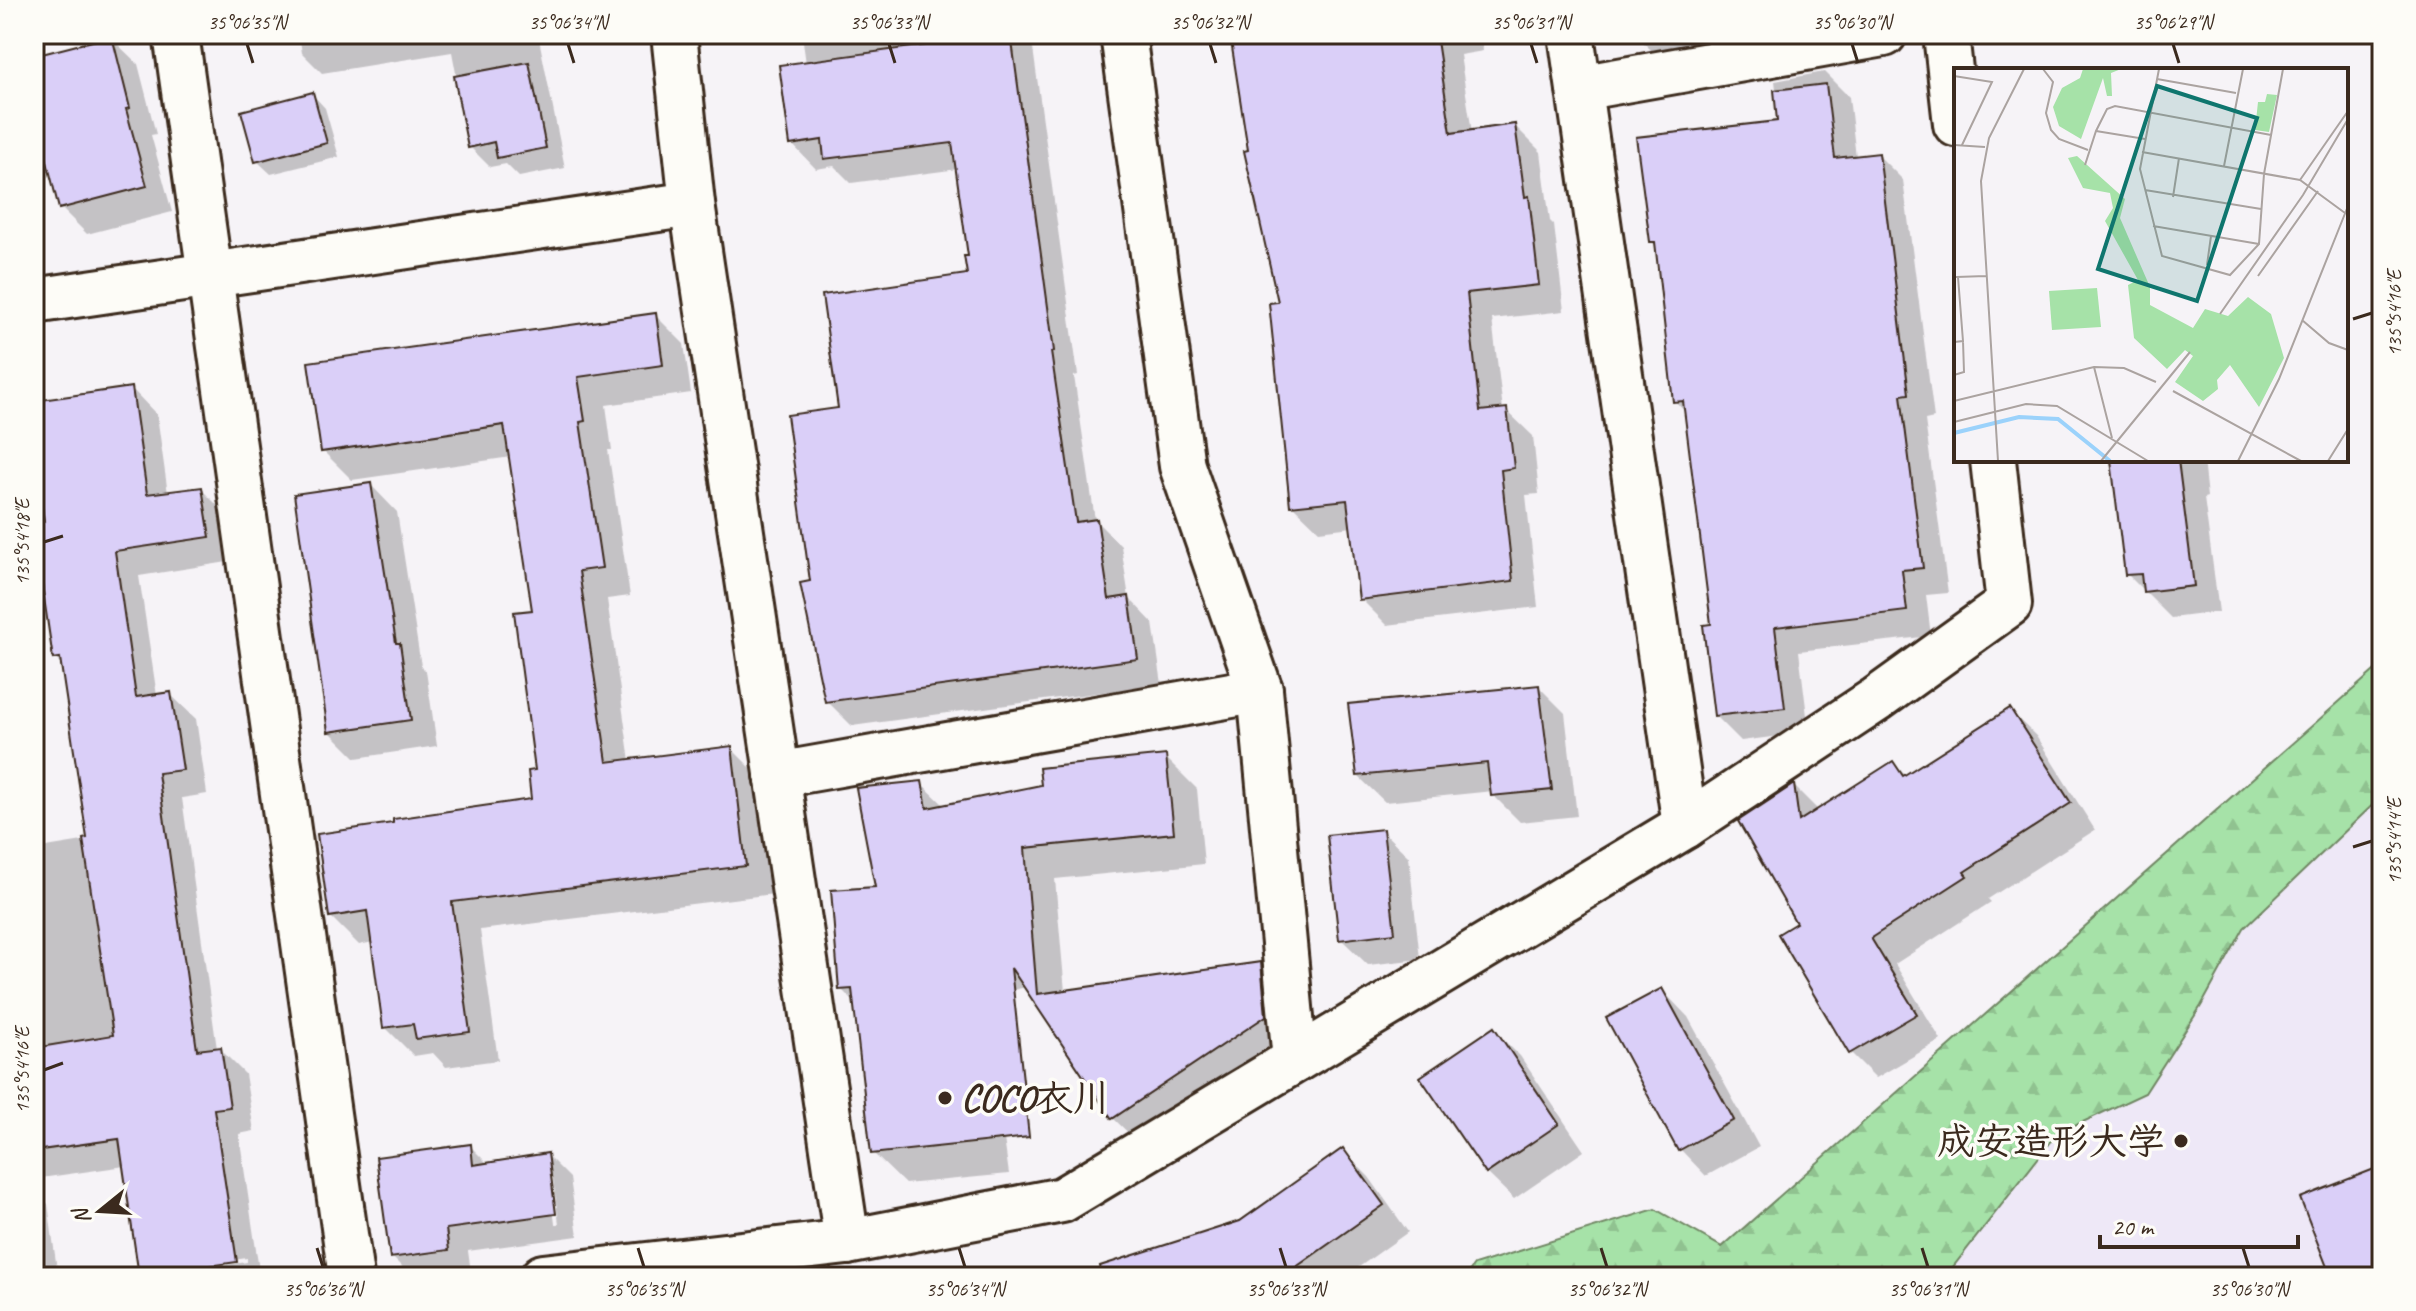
<svg xmlns="http://www.w3.org/2000/svg" width="2416" height="1311" viewBox="0 0 2416 1311" font-family="Caveat,'Klee One',sans-serif">
<style>
.built{fill:#eee8f7}
.forest{fill:url(#forest-firs);stroke:#708663;stroke-width:2}
.shadow{fill:#0003;fill-rule:evenodd}
.building{fill:#dacff8;stroke:#3b2a1e;stroke-width:2}
.lines{fill:none;stroke-linecap:round;stroke-linejoin:round}
.minor-casing{stroke:#3b2a1e;stroke-width:50}
.minor{stroke:#fdfcf7;stroke-width:44}
.ticks{fill:none;stroke:#3b2a1e;stroke-width:3}
.poi-dot{fill:#3b2a1e;stroke:#fdfcf7;stroke-width:3}
.labels{text-anchor:middle;stroke-width:7;stroke-linejoin:round;paint-order:stroke}
.poi-label{font-size:38px;font-weight:bold;fill:#3b2a1e;stroke:#fdfcf7;text-anchor:start}
.inset-river{fill:none;stroke:#9bd2fb;stroke-width:4}
.inset-road{fill:none;stroke:#aba3a0;stroke-width:2}
.view{fill:#0f766e;fill-opacity:0.15;stroke:#0f766e;stroke-width:4}
.inset-edge{fill:none;stroke:#3b2a1e;stroke-width:4}
.neatline{fill:none;stroke:#3b2a1e;stroke-width:3}
.ticks-label{font-size:20px;text-anchor:middle;fill:#3b2a1e}
</style>
<defs>
<pattern id="forest-firs" width="22" height="20" patternUnits="userSpaceOnUse" patternTransform="scale(2)"><rect width="22" height="20" fill="#a6e2a8"/><path d="M5 1l3.5 6h-7zM16 11l3.5 6h-7z" fill="#90c290"/></pattern>
</defs>
<rect width="100%" height="100%" fill="#f6f3f7"/>
<filter id="ink" filterUnits="userSpaceOnUse"><feTurbulence type="fractalNoise" baseFrequency=".0125" numOctaves="2"/><feDisplacementMap in="SourceGraphic" scale="16" xChannelSelector="R" yChannelSelector="G"/><feConvolveMatrix kernelMatrix="1 2 1 2 8 2 1 2 1" color-interpolation-filters="sRGB"/></filter>
<g filter="url(#ink)">
<polygon class="built" points="2382,796 2382,1277 1761,1277 2201,1006 2244,928"/>
<polygon class="forest" points="2382,664 2382,796 2244,928 2201,1006 2145,1093 2057,1134 1945,1277 1465,1277 1474,1265 1655,1209 1722,1247"/>
<g class="shadow">
<polygon points="299,34 538,34 565,168 519,177 506,164 490,167 470,147 452,52 322,73 302,53"/>
<polygon points="802,34 1031,34 1078,375 1074,376 1095,520 1121,546 1129,598 1153,623 1162,684 852,726 827,701 812,583 841,410 969,276 971,257 958,169 851,183 834,166 816,169 792,144 806,64"/>
<polygon points="1243,34 1481,34 1483,51 1460,55 1472,132 1515,126 1541,152 1550,221 1554,225 1564,311 1492,319 1503,410 1506,410 1533,436 1539,494 1526,495 1538,607 1387,625 1361,599 1352,527 1319,531 1292,505 1280,304 1251,152"/>
<polygon points="1635,34 1841,34 1775,35 1651,50"/>
<polygon points="111,38 138,64 156,134 151,135 172,212 87,234 61,208 44,142 34,132 34,58"/>
<polygon points="1824,72 1849,97 1856,157 1878,155 1903,180 1934,418 1925,420 1948,593 1926,595 1931,636 1799,651 1809,732 1741,741 1716,716 1713,626 1686,413 1675,401 1657,247 1652,242 1780,123 1775,81"/>
<polygon points="312,94 325,108 339,157 271,174 257,161"/>
<polygon points="655,315 684,344 691,393 606,405 612,450 608,450 630,596 607,599 630,761 731,748 760,777 774,894 480,930 498,1060 446,1067 433,1053 414,1056 385,1027 373,942 359,945 330,916 533,800 538,772 534,612 511,457 352,480 323,451"/>
<path d="M132 389 157 415 168 494 201 489 226 514 234 561 139 576 157 696 170 694 196 719 207 794 182 798 217 1049H220L245 1074 254 1131 239 1134 260 1277H143L125 1166 34 1179V849L89 840 63 666 55 658 34 516V403ZM247 1258V1262L159 1275V1271Z"/>
<polygon points="2112,460 2203,460 2207,497 2204,498 2219,612 2171,618 2127,574"/>
<polygon points="371,485 397,512 421,666 426,671 437,746 356,758 329,731"/>
<polygon points="1539,687 1565,713 1577,816 1520,822 1493,795 1493,791 1385,802 1358,776"/>
<polygon points="2010,711 2036,736 2095,830 1988,899 1991,902 1895,964 1941,1040 1876,1078 1851,1053 1799,924 1794,786 1819,811 1893,763 1906,776"/>
<polygon points="1165,757 1197,789 1204,864 1055,879 1065,992 1260,964 1291,996 1296,1047 1145,1149 1113,1118 1026,987 984,997 1009,1174 905,1184 873,1153 856,1004 841,989 877,889 921,783 945,806 1044,787"/>
<polygon points="1382,831 1409,857 1420,959 1368,965 1341,939"/>
<polygon points="1662,990 1688,1017 1759,1147 1706,1176 1680,1149"/>
<polygon points="1493,1030 1520,1056 1584,1151 1514,1199 1487,1173"/>
<path d="M470 1146 488 1164 547 1155 570 1178 578 1236 468 1251 471 1272 412 1277 392 1257ZM549 1178H553L559 1224H555Z"/>
<polygon points="1343,1151 1369,1177 1408,1232 1345,1277 1165,1277"/>
<polygon points="34,1190 48,1204 58,1277 34,1277"/>
</g>
<g class="building">
<polygon points="940,34 1011,34 1054,351 1051,352 1076,522 1097,519 1109,599 1129,596 1138,659 825,702 800,583 810,581 787,415 838,408 822,295 967,274 964,256 968,256 952,143 824,159 822,140 790,145 779,65 942,43"/>
<polygon points="1268,34 1436,34 1451,133 1515,124 1525,197 1529,196 1539,285 1467,293 1480,411 1507,408 1514,468 1501,470 1513,581 1359,600 1347,500 1290,506 1269,303 1278,302 1244,151 1248,150 1231,41"/>
<polygon points="112,36 130,108 126,109 147,186 59,209 34,110 34,56"/>
<polygon points="529,62 546,148 497,158 494,142 468,148 454,76"/>
<polygon points="1826,84 1835,158 1879,153 1909,394 1901,395 1923,568 1902,570 1907,611 1775,627 1785,708 1714,716 1703,625 1711,624 1683,401 1673,402 1655,242 1650,242 1636,137 1777,121 1774,90"/>
<polygon points="313,92 327,143 255,162 241,111"/>
<polygon points="656,313 663,365 578,377 585,421 580,422 602,568 579,571 607,762 732,746 746,866 452,902 470,1032 416,1039 413,1024 383,1028 367,911 329,917 317,834 393,823 393,819 531,799 528,771 535,770 514,612 532,610 504,425 321,452 308,362"/>
<polygon points="132,387 147,494 202,487 210,537 115,551 136,697 171,692 183,770 158,773 197,1050 221,1047 230,1107 214,1109 237,1262 139,1276 119,1139 34,1151 34,1048 113,1035 83,839 87,838 60,658 53,659 34,530 34,523 44,521 34,451 34,401"/>
<polygon points="2111,460 2178,460 2194,586 2143,592 2141,574 2125,575"/>
<polygon points="371,483 396,643 400,643 411,720 328,732 294,494"/>
<polygon points="1539,685 1552,790 1491,796 1487,763 1357,776 1348,704"/>
<polygon points="2010,708 2071,803 1964,872 1967,876 1871,938 1917,1014 1849,1054 1778,934 1796,923 1738,821 1794,784 1799,821 1893,761 1903,776"/>
<polygon points="1166,755 1174,833 1025,848 1037,994 1261,962 1266,1016 1112,1119 1011,968 1029,1137 871,1154 852,989 839,990 831,890 875,887 856,788 922,781 927,808 1041,785 1039,768"/>
<polygon points="1383,829 1395,933 1339,940 1327,835"/>
<polygon points="1662,988 1734,1120 1678,1151 1606,1018"/>
<polygon points="1494,1027 1559,1124 1486,1174 1420,1077"/>
<polygon points="471,1144 473,1165 548,1153 556,1214 446,1229 449,1250 390,1258 376,1157"/>
<polygon points="1343,1148 1384,1205 1282,1277 1102,1277 1100,1266 1240,1221"/>
<polygon points="2382,1166 2382,1277 2331,1277 2300,1198"/>
</g>
<g class="lines">
<defs>
<g id="minor">
<polyline points="176,34 351,1277"/>
<polyline points="674,34 692,204 847,1242"/>
<polyline points="1123,34 1182,466 1260,690 1295,1060"/>
<polyline points="1571,34 1685,826"/>
<polyline points="1946,34 1956,124"/>
<polyline points="1579,88 1884,34"/>
<polyline points="34,301 692,204"/>
<polyline points="777,775 1260,690"/>
<polyline points="543,1277 847,1242 1062,1200 1685,826 1877,699 2009,604 1993,460"/>
</g>
</defs>
<use href="#minor" class="minor-casing"/>
<use href="#minor" class="minor"/>
</g>
</g>
<path class="ticks" d="M247 44 253 63M568 44 574 63M889 44 895 63M1210 44 1216 63M1531 44 1537 63M1852 44 1858 63M2173 44 2179 63M2353 319 2372 313M44 542 63 536M2353 847 2372 841M44 1070 63 1063M317 1248 323 1267M638 1248 644 1267M959 1248 965 1267M1280 1248 1286 1267M1601 1248 1607 1267M1922 1248 1928 1267M2243 1248 2249 1267"/>
<g class="poi-dot">
<circle cx="945" cy="1098" r="8"/>
<circle cx="2181" cy="1141" r="8"/>
</g>
<g class="labels">
<g class="poi-label">
<text x="961" y="1111">COCO衣川</text>
<text x="2165" y="1154" text-anchor="end">成安造形大学</text>
</g>
</g>
<g transform="translate(1954 68)">
<rect width="394" height="394" fill="#f6f3f7"/>
<path d="M129 1H167L157 5 158 28H153L149 10 127 71 105 58 99 39 108 20 126 10ZM123 88 171 131 166 150 196 219V237L239 260 251 241 274 248 294 229 317 246 330 290 305 339 276 297 263 312 264 321 249 333 221 314 239 288 231 282 213 301 180 270 174 217 184 212 151 153 159 140 156 125 129 120 114 90Z" fill="#a6e2a8"/>
<path d="M313 26 323 27 315 64 301 62 304 34H311Z" fill="#a6e2a8"/>
<path d="M143 220 147 259 98 262 95 223Z" fill="#a6e2a8"/>
<path class="inset-river" d="M0 365 65 349 104 351 156 393"/>
<path class="inset-road" d="M89 1 99 14 92 45 97 62 105 71 134 82M205 1 186 101 208 188 276 207 305 176 310 106 329 1M0 8 38 14 8 77M203 11 282 25M142 63 191 71M0 77 31 79M188 84 346 112 391 145M131 97 142 63 153 41 161 38 317 67M270 98 289 1M346 112 394 43M191 122 307 141M219 129 225 90M199 158 305 176M253 197 257 168M304 208 364 123M2 209 32 208M266 246 349 127 394 51M348 252 375 275 394 282M0 274 9 273 4 209M140 299 158 370M0 307 10 304 9 273M219 323 347 393M0 333 140 299 170 300 202 314M0 354 72 336 103 338 194 393M44 393 27 113 35 70 70 1M147 393 236 284M284 393 325 311 394 138M374 393 394 361"/>
<path class="view" d="M203 18 303 50 243 233 144 201Z"/>
<rect width="394" height="394" class="inset-edge"/>
</g>
<rect width="2416" height="1311" fill="none" stroke="#fdfcf7" stroke-width="88"/>
<g transform="translate(100 1211) rotate(252)" stroke="#fdfcf7" stroke-width="6" paint-order="stroke">
<path d="M0-6L14 30L0 20L-14 30Z" fill="#3b2a1e"/>
<text y="-12" font-size="22" font-weight="bold" text-anchor="middle" fill="#3b2a1e">N</text>
</g>
<path d="M2100 1235v12h198v-12" fill="none" stroke="#3b2a1e" stroke-width="4"/>
<text x="2112" y="1235" font-size="24" fill="#3b2a1e" stroke="#fdfcf7" stroke-width="6" paint-order="stroke">20 m</text>
<rect x="44" y="44" width="2328" height="1223" class="neatline"/>
<g class="ticks-label">
<text x="247" y="29">35°06'35"N</text>
<text x="568" y="29">35°06'34"N</text>
<text x="889" y="29">35°06'33"N</text>
<text x="1210" y="29">35°06'32"N</text>
<text x="1531" y="29">35°06'31"N</text>
<text x="1852" y="29">35°06'30"N</text>
<text x="2173" y="29">35°06'29"N</text>
<text transform="translate(2394 313) rotate(-90)" y="7">135°54'16"E</text>
<text transform="translate(22 542) rotate(-90)" y="7">135°54'18"E</text>
<text transform="translate(2394 841) rotate(-90)" y="7">135°54'14"E</text>
<text transform="translate(22 1070) rotate(-90)" y="7">135°54'16"E</text>
<text x="323" y="1296">35°06'36"N</text>
<text x="644" y="1296">35°06'35"N</text>
<text x="965" y="1296">35°06'34"N</text>
<text x="1286" y="1296">35°06'33"N</text>
<text x="1607" y="1296">35°06'32"N</text>
<text x="1928" y="1296">35°06'31"N</text>
<text x="2249" y="1296">35°06'30"N</text>
</g>
</svg>
